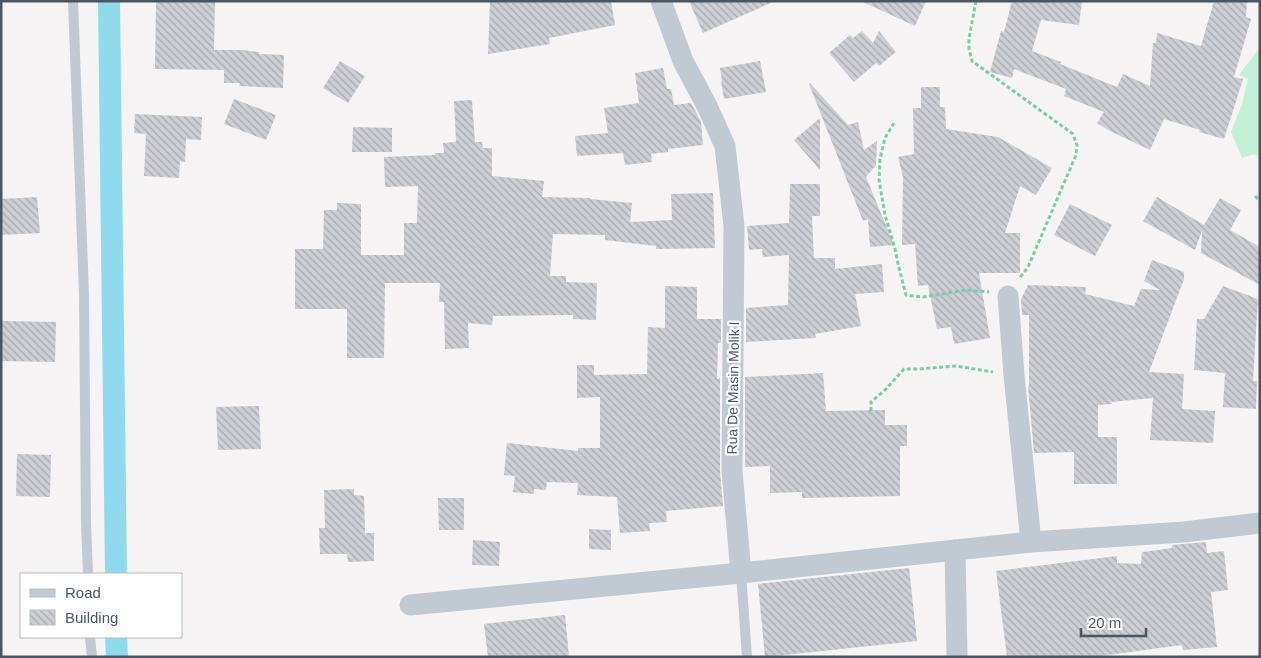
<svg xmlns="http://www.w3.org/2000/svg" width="1261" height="658" viewBox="0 0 1261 658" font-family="Helvetica,sans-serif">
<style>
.green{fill:#c3f1d5}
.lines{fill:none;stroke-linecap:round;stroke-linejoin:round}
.canal{stroke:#90daee;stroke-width:22}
.building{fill:url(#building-back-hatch)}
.path{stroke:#7ad0a6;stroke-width:3;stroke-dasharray:4 2.5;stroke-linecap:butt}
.lane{stroke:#c1cad2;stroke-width:10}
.street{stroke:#c1cad2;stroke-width:21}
.labels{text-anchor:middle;stroke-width:4.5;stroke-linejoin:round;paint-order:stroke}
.street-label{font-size:14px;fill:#4a5661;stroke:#fff}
</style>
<defs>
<pattern id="building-back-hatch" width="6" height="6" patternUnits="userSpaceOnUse" patternTransform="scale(1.25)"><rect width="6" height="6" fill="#cdcfd5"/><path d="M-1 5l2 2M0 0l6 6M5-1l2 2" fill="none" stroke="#a8abb0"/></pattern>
</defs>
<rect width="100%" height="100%" fill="#f5f3f3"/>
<polygon class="green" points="1260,47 1260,155 1251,155 1242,158 1231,132 1242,104 1248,79 1239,75"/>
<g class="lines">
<g class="canal">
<polyline points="109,1 116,574"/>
<polyline points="116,637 117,657"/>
</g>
</g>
<g class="building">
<polygon points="156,1 215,1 214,50 242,50 259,52 259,54 284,55 283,88 239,86 240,83 224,83 224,70 155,69"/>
<polygon points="490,1 611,1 615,25 549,38 550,44 488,54"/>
<polygon points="689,1 775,1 703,33"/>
<polygon points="861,1 926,1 915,26"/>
<polygon points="1012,1 1082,1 1079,25 1041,20 1032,51 1061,62 1060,64 1117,87 1123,74 1150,86 1153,43 1156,43 1157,33 1201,46 1214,1 1247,1 1246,17 1251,19 1234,77 1243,79 1224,139 1199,132 1200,130 1164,119 1150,150 1110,131 1097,123 1104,112 1064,96 1066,89 1014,69 1012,78 990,72 1001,31 1004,32"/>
<polygon points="862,31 873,43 879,31 896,52 879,66 876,63 854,82 829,53 850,35 853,38"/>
<polygon points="340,61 365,76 348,103 323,88"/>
<polygon points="760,61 766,92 724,99 721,81 722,81 720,68"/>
<polygon points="663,68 667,89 671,89 674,105 691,103 696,112 701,122 703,145 668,149 668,152 651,154 652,162 625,165 623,153 577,156 575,136 608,133 604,108 639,103 635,73"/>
<polygon points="810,83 848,125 858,122 864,150 877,141 876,165 866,177 894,245 870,247 868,219 863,221 809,84"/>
<polygon points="921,87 940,87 940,107 945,107 946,129 998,137 1052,168 1036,195 1020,186 1005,233 1020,233 1020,273 979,273 990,338 954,344 951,327 937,329 928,285 918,286 915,244 902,245 903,177 898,157 914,154 913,108 921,108"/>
<polygon points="234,99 276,115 266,140 224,124"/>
<polygon points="472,100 475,142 482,142 483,148 492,148 492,176 544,181 542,197 590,198 590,199 632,203 630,222 672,220 671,194 713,193 715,248 656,249 656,246 605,240 605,235 553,234 550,276 566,276 566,282 597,283 596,320 573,319 573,315 493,316 492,325 468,323 469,348 445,349 444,302 439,302 440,283 385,283 384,358 347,358 347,309 295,309 295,249 323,249 324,210 337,210 337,203 361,204 361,255 404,255 404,223 417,223 418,186 385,187 384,157 435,155 435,153 444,153 443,143 456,142 454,101"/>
<polygon points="135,114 202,117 201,140 186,139 185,162 180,161 179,178 144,176 146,134 134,133"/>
<polygon points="820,118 820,170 794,140"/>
<polygon points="353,127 392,128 392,152 352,152"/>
<polygon points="790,184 820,184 820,216 812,216 814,258 835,258 835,269 882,264 884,292 855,294 861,326 815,334 816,338 746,342 746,308 788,305 789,255 763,257 762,249 749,250 747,226 789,223"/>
<polygon points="37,197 40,233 1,235 1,199"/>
<polygon points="1157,197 1204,225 1220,198 1241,210 1230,230 1260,247 1260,285 1201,253 1202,231 1195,250 1143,221"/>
<polygon points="1070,204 1112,225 1095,256 1054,235"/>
<polygon points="1152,260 1184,272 1184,279 1149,372 1184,374 1182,409 1215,411 1213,443 1150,440 1153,398 1111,402 1112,404 1098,405 1098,437 1117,437 1117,484 1074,484 1074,452 1034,453 1028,386 1029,386 1029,315 1022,315 1021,299 1028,285 1086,287 1085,294 1134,306 1141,289 1160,290 1144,281"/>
<polygon points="665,286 697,287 697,319 721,319 721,343 718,343 717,379 720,378 720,471 723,506 666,511 667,522 649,523 650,531 620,533 617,497 577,495 578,483 547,482 546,490 534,489 534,494 513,492 515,476 504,475 507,443 578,451 578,448 600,448 600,397 577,398 577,365 594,365 594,375 647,374 648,327 665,328"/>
<polygon points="1223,286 1258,299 1253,381 1257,381 1256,409 1223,407 1225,373 1194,370 1197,319 1204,319"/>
<polygon points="2,321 56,322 55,362 1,361"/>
<polygon points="823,373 826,411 885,410 885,425 907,425 907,446 900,446 900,496 802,498 802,492 770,493 770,466 745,467 745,377"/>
<polygon points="259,406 261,449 218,450 216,407"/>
<polygon points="17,454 51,455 50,497 16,496"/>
<polygon points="354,489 354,495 364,496 365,533 374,533 374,561 348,562 347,554 320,554 319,528 325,528 324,490"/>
<polygon points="438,498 464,498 464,530 439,530"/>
<polygon points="589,529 611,530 611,550 589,549"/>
<polygon points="473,540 500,542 499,566 472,565"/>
<polygon points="1206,542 1207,553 1224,551 1228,590 1211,592 1217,647 1183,650 1182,645 1093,657 1007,657 996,571 1117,556 1117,563 1141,564 1142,552 1172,548 1172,545"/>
<polygon points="909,568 917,641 765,657 758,584"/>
<polygon points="565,615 569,657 488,657 484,624"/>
</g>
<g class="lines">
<g class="path">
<polyline points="976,1 969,38 969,49 972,61 1073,134 1077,145 1076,155 1028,267 1019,279"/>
<polyline points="894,123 885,138 880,159 879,180 885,215 895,249 899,268 906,295 923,297 967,290 989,292"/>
<polyline points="1255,196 1260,201"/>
<polyline points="871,411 871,402 885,390 904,369 919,369 956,366 993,372"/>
</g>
<g class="lane">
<polyline points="73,1 84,294 86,524 88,574"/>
<polyline points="741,573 747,657"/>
<polyline points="90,637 92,657"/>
</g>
<g class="street">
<polyline points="661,1 683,61 707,106 725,146 734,226 732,471 741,573 1031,542 1184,532 1260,523"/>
<polyline points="1008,296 1014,375 1031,542"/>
<polyline points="955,550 957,657"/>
<polyline points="410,605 741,573"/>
</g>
</g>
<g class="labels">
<g class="street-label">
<text transform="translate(733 388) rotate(-89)" y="5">Rua De Masin Molik I</text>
</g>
</g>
<rect width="1261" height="658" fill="none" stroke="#4a5661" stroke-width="5"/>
<rect x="20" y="573" width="162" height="65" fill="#ffffff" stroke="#b7bbc0"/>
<rect x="30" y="589" width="25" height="8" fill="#c1cad2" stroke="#b7bbc0"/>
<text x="65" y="598" font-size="15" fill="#4a5661">Road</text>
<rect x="30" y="610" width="25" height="15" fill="url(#building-back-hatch)" stroke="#b7bbc0"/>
<text x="65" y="623" font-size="15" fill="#4a5661">Building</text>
<path d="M1081 628v8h65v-8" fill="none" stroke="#4a5661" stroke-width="2.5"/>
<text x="1088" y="628" font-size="15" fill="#4a5661" stroke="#ffffff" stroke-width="4" paint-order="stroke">20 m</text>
</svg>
